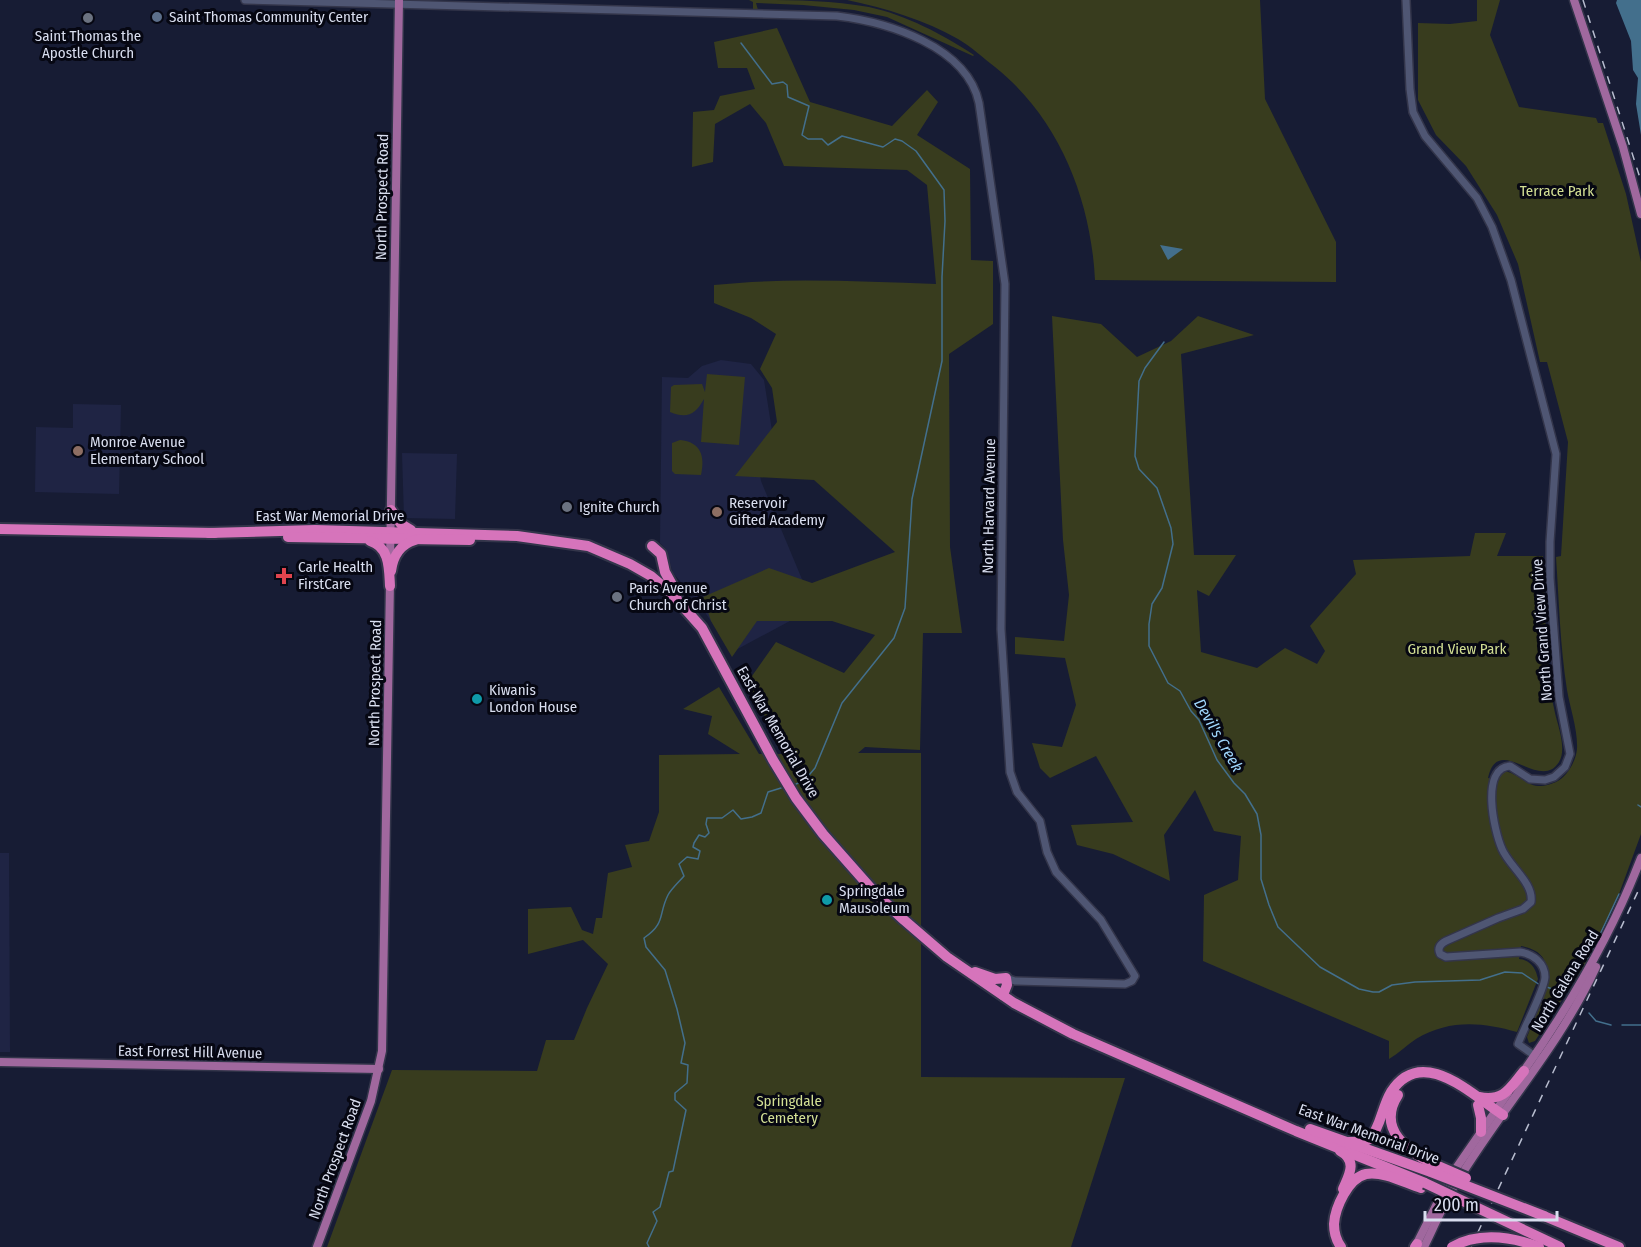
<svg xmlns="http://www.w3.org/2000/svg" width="1641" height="1247" viewBox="0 0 1641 1247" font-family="'Fira Sans Condensed',sans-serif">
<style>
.built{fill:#1f2444}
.green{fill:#383c1e}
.water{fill:#436f8c}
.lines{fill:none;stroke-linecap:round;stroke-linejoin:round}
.stream{stroke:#436f8c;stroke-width:1.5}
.minor-casing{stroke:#33354a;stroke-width:10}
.major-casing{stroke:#33354a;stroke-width:11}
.highway-casing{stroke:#33354a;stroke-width:14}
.minor{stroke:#4f5673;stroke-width:7}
.major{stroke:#a0689e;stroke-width:8}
.highway{stroke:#d674bb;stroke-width:10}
.rail{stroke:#b8bdcf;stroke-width:1.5;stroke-dasharray:8 8;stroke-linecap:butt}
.highway-bridge-casing{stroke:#33354a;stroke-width:14;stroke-linecap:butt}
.highway-bridge{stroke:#d674bb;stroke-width:10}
.service-dot{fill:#5c6f8a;stroke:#060712;stroke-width:2}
.worship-dot{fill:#6b7280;stroke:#060712;stroke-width:2}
.education-dot{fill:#8d6e63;stroke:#060712;stroke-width:2}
.health-dot{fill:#e0444e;stroke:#060712;stroke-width:2}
.culture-dot{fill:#0f9aa8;stroke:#060712;stroke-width:2}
.labels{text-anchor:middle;stroke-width:6;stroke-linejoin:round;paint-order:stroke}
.poi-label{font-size:15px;fill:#d9deef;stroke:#060712;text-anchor:start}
.park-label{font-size:15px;fill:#d3df94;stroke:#060712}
.street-label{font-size:15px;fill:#d9deef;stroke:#060712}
.water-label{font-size:16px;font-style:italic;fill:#a0d7fd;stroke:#060712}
</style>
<rect width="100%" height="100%" fill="#171c34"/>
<g class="built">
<polygon points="721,360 751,364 764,380 773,437 757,456 761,481 814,608 732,652 698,602 673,573 666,549 660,543 662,377 688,378 702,366"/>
<polygon points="73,404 121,405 119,494 35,492 36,427 73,428"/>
<polygon points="402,453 457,454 455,519 404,518"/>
<polygon points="0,853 9,853 10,1052 0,1052"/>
</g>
<g class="green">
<path d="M749 0C789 0 829 0 869 7 906 15 942 34 974 55L973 56 887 17 854 10 803 5 756 3 758 10 753 9V2Z"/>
<path d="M847 0H1260L1265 99 1336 242V282L1095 280C1091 199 1059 118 995 67 983 58 972 47 958 39 925 20 885 8 847 0Z"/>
<path d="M1477 0H1500L1490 35 1519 107 1596 118 1598 123H1603L1626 194 1641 262V834L1619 894 1589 958 1535 1041 1529 1043 1527 1037 1549 980C1547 959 1542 950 1521 946L1519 959C1531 960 1536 969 1538 979L1517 1032C1482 1022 1449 1019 1416 1039 1407 1045 1399 1053 1389 1059V1041L1203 961 1204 895 1238 880 1241 836 1214 831 1195 790 1164 835 1170 881 1113 854 1077 845 1071 825 1133 822 1096 756 1050 778 1040 768 1032 743 1062 747 1076 705 1065 658 1015 654V637L1064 641 1069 595 1063 540 1052 316 1101 324 1137 357 1171 341 1198 316 1254 335 1181 354 1194 555H1236L1209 596 1197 590 1201 652 1257 668 1285 648 1317 664 1325 651 1310 626 1356 574 1353 560 1470 556 1475 533H1506L1497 556H1543C1546 608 1544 662 1555 713 1558 726 1567 749 1559 762 1540 793 1498 732 1488 778L1498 780 1499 776 1505 771C1525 776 1530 794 1556 782 1567 777 1576 761 1577 749 1578 730 1570 708 1567 690 1560 646 1559 601 1556 557L1561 556 1568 442 1547 362H1540L1518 264 1497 215 1466 166 1436 135 1418 100V23L1450 24 1477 21Z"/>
<path d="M777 28 810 102 892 126 927 90 938 102 917 135 970 169 971 260 993 261V324L949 354 950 547 962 633H923L920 750 865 747 858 753H921V1077L1125 1078 1071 1247H327L392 1070 537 1071 546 1040H574L587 1008 608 964 583 940 528 954V909L571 907 582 930 593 934 596 918H602L608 873 632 867 625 845 649 841 659 812V755L740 754 708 734 712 716 683 709 719 687 759 754H785L747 683 776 642 844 673 875 635 832 621H757L732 657 711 621 703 597 769 568 812 583 895 552 814 480 735 476 777 422 772 388 760 369 776 334 751 318 714 303V285C787 277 863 282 936 284L927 185 907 170 784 166 766 123 750 104 715 124 713 162 692 167 693 112 714 110 720 96 755 89 747 68H718L714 42Z"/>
<path d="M707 374 745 377 739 445 701 442 704 399C695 415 687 419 670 412L671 387 674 385 702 384 705 392Z"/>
<path d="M680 440C701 442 705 456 701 475L675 474 672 471V443Z"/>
</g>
<g class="water">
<polygon points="1617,0 1641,0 1641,135 1636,104 1638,78 1633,70 1631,41 1616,3"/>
<polygon points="1160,245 1183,249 1168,260"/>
</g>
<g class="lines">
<g class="stream">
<polyline points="741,43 772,84 783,82 787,85 788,97 809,106 802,135 808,139 822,139 828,145 842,136 883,147 895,139 902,141 916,151 944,190 945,221 942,277 942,361 912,499 905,608 894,638 842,703 815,768 804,781 796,784"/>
<polyline points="1164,342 1145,368 1139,381 1135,456 1139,469 1157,488 1171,528 1173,544 1162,588 1152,604 1149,624 1149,646 1168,683 1180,691 1191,711 1199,720 1217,760 1234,783 1245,794 1257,814 1261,835 1261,879 1269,905 1278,927 1320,967 1359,989 1373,992 1379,992 1392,985 1415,982 1480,980 1505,972 1522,973 1540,985"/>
<polyline points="1638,805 1641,807"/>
<polyline points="1586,959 1589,958 1619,894"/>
<polyline points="1544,986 1558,991"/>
<polyline points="1589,1013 1596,1021 1611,1025"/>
<polyline points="1622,1025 1641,1025"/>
<path d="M649 1247 647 1243 657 1221 653 1212 660 1207 669 1172 673 1171 686 1110 675 1100V1093L687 1083 688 1065 681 1063 685 1043 677 1009 665 970 646 947 644 938C666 923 658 915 668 895 672 888 679 882 684 876L679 864 687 857 698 859 700 851 693 847 694 843 699 835 705 837 709 833 706 824 707 818H722L733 810 741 819 752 817 761 813 768 792 781 788"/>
</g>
<defs>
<g id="minor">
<path d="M245 0 837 16C887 22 967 46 979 103L1005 284 1001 629 1010 772 1017 792 1040 821 1047 852 1056 872 1101 920 1135 976 1132 981 1125 984 1015 981 1006 978"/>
<path d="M1406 0 1410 89 1413 112 1425 136 1477 198 1492 227 1511 280 1556 454 1550 542V578L1559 697 1570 754 1565 767 1554 777 1545 780 1530 779 1510 766C1480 768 1494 831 1502 849 1509 866 1534 883 1531 902L1523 909 1498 918 1446 941C1440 944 1437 948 1440 954L1446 957 1520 952C1533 954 1545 963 1545 977 1545 989 1523 1030 1518 1044L1538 1058"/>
</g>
<g id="major">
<polyline points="1574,0 1623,147 1641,214"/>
<polyline points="390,563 399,0"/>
<polyline points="0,1062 379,1069"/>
<path d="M1521 1075C1569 1007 1611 936 1641 858"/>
<polyline points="317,1247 371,1101 382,1051 390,582"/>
<polyline points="1415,1247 1452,1174 1508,1093"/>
<path d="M1424 1247C1435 1225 1444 1202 1457 1182 1502 1108 1560 1045 1596 967"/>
</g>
<g id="highway">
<polyline points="391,510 401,524 411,530"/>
<polyline points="0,529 215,533"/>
<polyline points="209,533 315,530 517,536 588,546 630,564 651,576 671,593 702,628 773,760 796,798 823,834 876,894 904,920 947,957 1014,1003 1073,1034 1296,1131 1425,1183"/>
<polyline points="288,537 470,540"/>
<path d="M370 541C390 547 389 569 390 586"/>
<polyline points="652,546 661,554 665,572 677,594"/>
<path d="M391 571C393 556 401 544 415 540"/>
<polyline points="975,972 995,979 1006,978 1007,985 1003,995"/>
<path d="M1398 1095C1376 1129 1408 1152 1436 1165"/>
<path d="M1479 1097C1504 1102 1510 1088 1524 1071"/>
<polyline points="1478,1105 1481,1118 1481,1132"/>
<polyline points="1310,1129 1431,1172"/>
<path d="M1349 1142H1363L1370 1139C1381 1126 1382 1107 1391 1092 1422 1044 1472 1095 1503 1115"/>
<path d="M1340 1151C1358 1161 1349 1175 1343 1189"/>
<polyline points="1544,1216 1619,1247"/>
<path d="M1341 1247C1336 1240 1334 1233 1334 1224 1335 1208 1348 1178 1366 1174 1384 1171 1405 1183 1421 1188"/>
<polyline points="1415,1247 1417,1244"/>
</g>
</defs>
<use href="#minor" class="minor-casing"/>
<use href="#major" class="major-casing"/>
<use href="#highway" class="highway-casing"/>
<use href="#minor" class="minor"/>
<use href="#major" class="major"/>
<use href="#highway" class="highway"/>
<g class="rail">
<polyline points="1583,0 1641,181"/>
<polyline points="1471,1247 1641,885"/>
</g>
<defs>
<g id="highway-bridge">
<polyline points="1436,1165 1466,1178"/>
<polyline points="1431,1172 1544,1216"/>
<polyline points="1425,1183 1560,1247"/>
<path d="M1452 1247C1479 1232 1512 1237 1539 1247"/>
</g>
</defs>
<use href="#highway-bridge" class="highway-bridge-casing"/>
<use href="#highway-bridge" class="highway-bridge"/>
</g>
<circle class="service-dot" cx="157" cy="17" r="6"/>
<g class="worship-dot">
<circle cx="88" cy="18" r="6"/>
<circle cx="567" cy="507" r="6"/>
<circle cx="617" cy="597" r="6"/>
</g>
<g class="education-dot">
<circle cx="78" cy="451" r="6"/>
<circle cx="717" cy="512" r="6"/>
</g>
<path class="health-dot" d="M281 567h6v6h6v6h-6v6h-6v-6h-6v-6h6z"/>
<g class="culture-dot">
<circle cx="477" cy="699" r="6"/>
<circle cx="827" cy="900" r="6"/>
</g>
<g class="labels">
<g class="poi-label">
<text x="169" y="22">Saint Thomas Community Center</text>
<text x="88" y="41" text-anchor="middle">Saint Thomas the<tspan x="88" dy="17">Apostle Church</tspan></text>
<text x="90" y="447">Monroe Avenue<tspan x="90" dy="17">Elementary School</tspan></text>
<text x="729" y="508">Reservoir<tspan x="729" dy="17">Gifted Academy</tspan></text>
<text x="579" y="512">Ignite Church</text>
<text x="298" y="572">Carle Health<tspan x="298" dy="17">FirstCare</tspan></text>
<text x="629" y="593">Paris Avenue<tspan x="629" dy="17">Church of Christ</tspan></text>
<text x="489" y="695">Kiwanis<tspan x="489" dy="17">London House</tspan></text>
<text x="839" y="896">Springdale<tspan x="839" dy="17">Mausoleum</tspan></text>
</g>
<g class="park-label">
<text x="1557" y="196">Terrace Park</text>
<text x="1457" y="654">Grand View Park</text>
<text x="789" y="1106">Springdale<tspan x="789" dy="17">Cemetery</tspan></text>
</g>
<g class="street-label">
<text transform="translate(382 197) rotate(-89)" y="5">North Prospect Road</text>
<text transform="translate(989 506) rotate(-89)" y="5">North Harvard Avenue</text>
<text x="330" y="521">East War Memorial Drive</text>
<text transform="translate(1542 630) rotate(-94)" y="5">North Grand View Drive</text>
<text transform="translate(375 683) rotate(-89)" y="5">North Prospect Road</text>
<text transform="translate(778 732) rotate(60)" y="5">East War Memorial Drive</text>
<text transform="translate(1565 981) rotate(-59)" y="5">North Galena Road</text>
<text transform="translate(190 1052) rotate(1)" y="5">East Forrest Hill Avenue</text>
<text transform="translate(1369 1134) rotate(20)" y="5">East War Memorial Drive</text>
<text transform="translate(335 1159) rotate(-70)" y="5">North Prospect Road</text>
</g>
<g class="water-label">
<text transform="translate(1219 735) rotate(60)" y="6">Devil's Creek</text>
</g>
</g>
<path d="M1425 1211v9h132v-9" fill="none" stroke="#d9deef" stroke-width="3"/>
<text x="1434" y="1211" font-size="18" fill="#d9deef" stroke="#060712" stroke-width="4.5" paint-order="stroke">200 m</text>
</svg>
